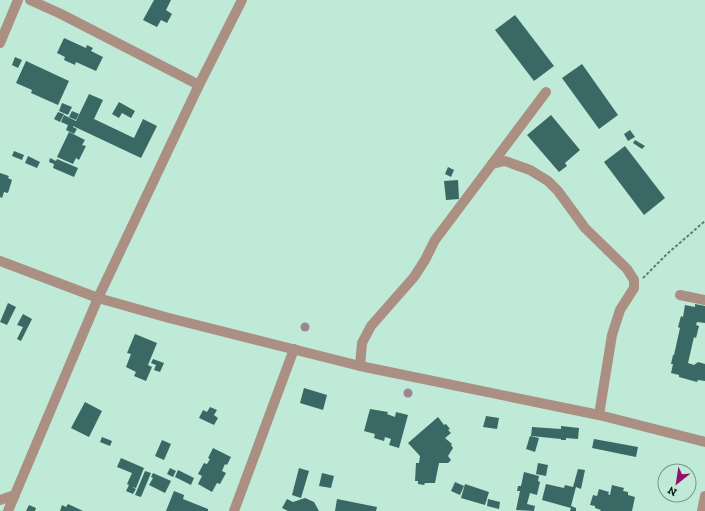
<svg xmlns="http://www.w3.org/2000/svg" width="705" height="511" viewBox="0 0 705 511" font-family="'Zilla Slab',serif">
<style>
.building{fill:#3a6864}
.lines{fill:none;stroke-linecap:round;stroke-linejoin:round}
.path{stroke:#5f7c70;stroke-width:2;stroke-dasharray:3 2;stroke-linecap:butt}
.minor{stroke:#aa8f82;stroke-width:10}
.tree{fill:#9b8694}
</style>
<rect width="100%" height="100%" fill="#beead7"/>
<g class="building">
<polygon points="154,0 171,0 166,10 172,14 167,23 161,20 157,27 143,20"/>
<polygon points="515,15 554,66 534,81 495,30"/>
<polygon points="64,38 86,48 87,45 93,48 91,51 103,57 96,71 76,62 75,65 64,60 65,57 57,53"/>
<polygon points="15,57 22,60 18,68 12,65"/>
<polygon points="26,61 69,81 58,105 31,93 32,90 16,83"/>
<polygon points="582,64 618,115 599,129 562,78"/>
<polygon points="89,94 103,100 94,119 134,138 143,119 157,126 141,158 73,126 73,127 77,129 74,134 66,130 68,125 61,122 64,115 76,121"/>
<polygon points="119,102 135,111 131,118 122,113 119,118 112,114"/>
<polygon points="62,103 72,107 68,115 59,111"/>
<polygon points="72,111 79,114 76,120 69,117"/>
<polygon points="58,112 64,114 60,122 54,119"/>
<polygon points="551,115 580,150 565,163 567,166 559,172 527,135"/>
<polygon points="630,130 635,137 628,141 624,134"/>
<polygon points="69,132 85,140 82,145 86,146 79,160 76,158 73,164 57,157"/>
<polygon points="635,140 645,146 642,149 633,143"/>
<polygon points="625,146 665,198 644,215 604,162"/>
<polygon points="14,151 24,155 22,160 12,156"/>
<polygon points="28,156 40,162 37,168 25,163"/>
<polygon points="50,158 56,161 57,159 78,168 74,177 53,168 54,164 49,162"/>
<polygon points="448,167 454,170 451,177 445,174"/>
<polygon points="0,173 9,176 8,178 12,180 8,193 4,192 2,198 0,197"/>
<polygon points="458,180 459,199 446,200 444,181"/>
<polygon points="8,303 16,307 7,325 0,322"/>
<polygon points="695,304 705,306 705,323 697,322 696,325 699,326 696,338 694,337 688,363 694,365 698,362 705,364 705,381 698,380 697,382 679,377 679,375 671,373 673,364 671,364 673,355 674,355 680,328 678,327 681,316 683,317 685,305 695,307"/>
<polygon points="23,314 32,319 21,341 17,339 23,327 17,325"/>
<polygon points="135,334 157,343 148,365 152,367 146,381 134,376 136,372 126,367 131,354 127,353"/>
<polygon points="153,359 164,363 160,372 154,370 156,365 151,363"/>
<polygon points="304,388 327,395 323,410 300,403"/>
<polygon points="85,402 102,411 89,437 71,428"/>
<polygon points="210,407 217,410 214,415 218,418 214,425 199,418 203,410 207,412"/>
<polygon points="370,409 388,412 387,414 395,417 396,412 408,415 399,448 389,445 391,439 385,437 384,441 374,438 375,434 364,431"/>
<polygon points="486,416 499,418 497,429 483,427"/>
<polygon points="438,417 444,425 446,424 450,429 448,430 451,433 445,438 452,444 451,445 453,448 448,456 451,460 448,463 439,463 435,483 425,483 424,485 418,484 418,481 415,481 416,463 419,463 420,456 408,443"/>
<polygon points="561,426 579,428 578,439 566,438 566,440 561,440 561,439 531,436 532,427 561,429"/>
<polygon points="530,436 539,438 535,452 526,449"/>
<polygon points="102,437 112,441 110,446 100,442"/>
<polygon points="594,439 638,447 636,457 592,448"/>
<polygon points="162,440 171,444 164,460 155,456"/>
<polygon points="213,448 231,457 227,465 225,464 222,471 226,473 220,484 217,483 212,492 198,484 202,476 198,474 204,463 207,464 210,459 208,458"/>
<polygon points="121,458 144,468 136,488 132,487 136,489 133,494 126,491 129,485 127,484 132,473 117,467"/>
<polygon points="538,463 548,465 546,476 536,474"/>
<polygon points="170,468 176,471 173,477 167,474"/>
<polygon points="299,468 309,471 301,498 292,495"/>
<polygon points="578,469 585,470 581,489 576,487 571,506 576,508 576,511 570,511 571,508 542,500 546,484 564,488 565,485 573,487"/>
<polygon points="178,470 194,478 191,485 175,477"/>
<polygon points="145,471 151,473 141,497 135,495"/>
<polygon points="524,472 539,476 538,481 540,482 537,495 530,493 527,504 535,506 534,511 516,510 520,491 517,491 518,486 521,486"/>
<polygon points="153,473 171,481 165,493 149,485 153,478 151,477"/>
<polygon points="322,473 334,476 331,488 319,486"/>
<polygon points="455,482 464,486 460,495 451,491"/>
<polygon points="465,484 489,492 485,505 461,498"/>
<polygon points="612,485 624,488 623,491 628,492 628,495 635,497 632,511 600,511 601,510 595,508 595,506 590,505 593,495 597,496 599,489 609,492 608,494 610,495"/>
<polygon points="174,491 184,495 183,499 208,509 208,511 166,511"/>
<polygon points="305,498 314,502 319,511 288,511 282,508 287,499 293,502"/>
<polygon points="337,499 377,507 376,511 335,511"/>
<polygon points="488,499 500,502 499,509 487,506"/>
<polygon points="68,504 83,511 60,511 62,505 66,507"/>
<polygon points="29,505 36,508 35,511 26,511"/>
</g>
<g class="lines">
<polyline class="path" points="643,278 667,254 705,221"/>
<g class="minor">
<polyline points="30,0 61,14 199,85"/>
<polyline points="0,43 18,0"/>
<polyline points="492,164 505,161 530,170 548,181 558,191 585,228 627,269 634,280 634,288 620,310 612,335 599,415"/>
<polyline points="0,261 98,298 169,318 360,366 599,415 705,442"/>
<polyline points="680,295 705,300"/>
<polyline points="360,366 362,343 371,326 414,277 425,260 435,240 546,92"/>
<polyline points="0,500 15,495"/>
<polyline points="8,511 98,298 199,85 242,0"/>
<polyline points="234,511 294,349"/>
<polyline points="702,511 705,496"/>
</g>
</g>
<g class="tree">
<circle cx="305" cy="327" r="4.5"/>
<circle cx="408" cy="393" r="4.5"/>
</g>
<g transform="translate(677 483) rotate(210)"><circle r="19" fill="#beead7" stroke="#78998b"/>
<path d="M0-3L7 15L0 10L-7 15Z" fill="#961068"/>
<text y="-6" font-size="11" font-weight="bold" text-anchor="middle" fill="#10201a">N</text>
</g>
</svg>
